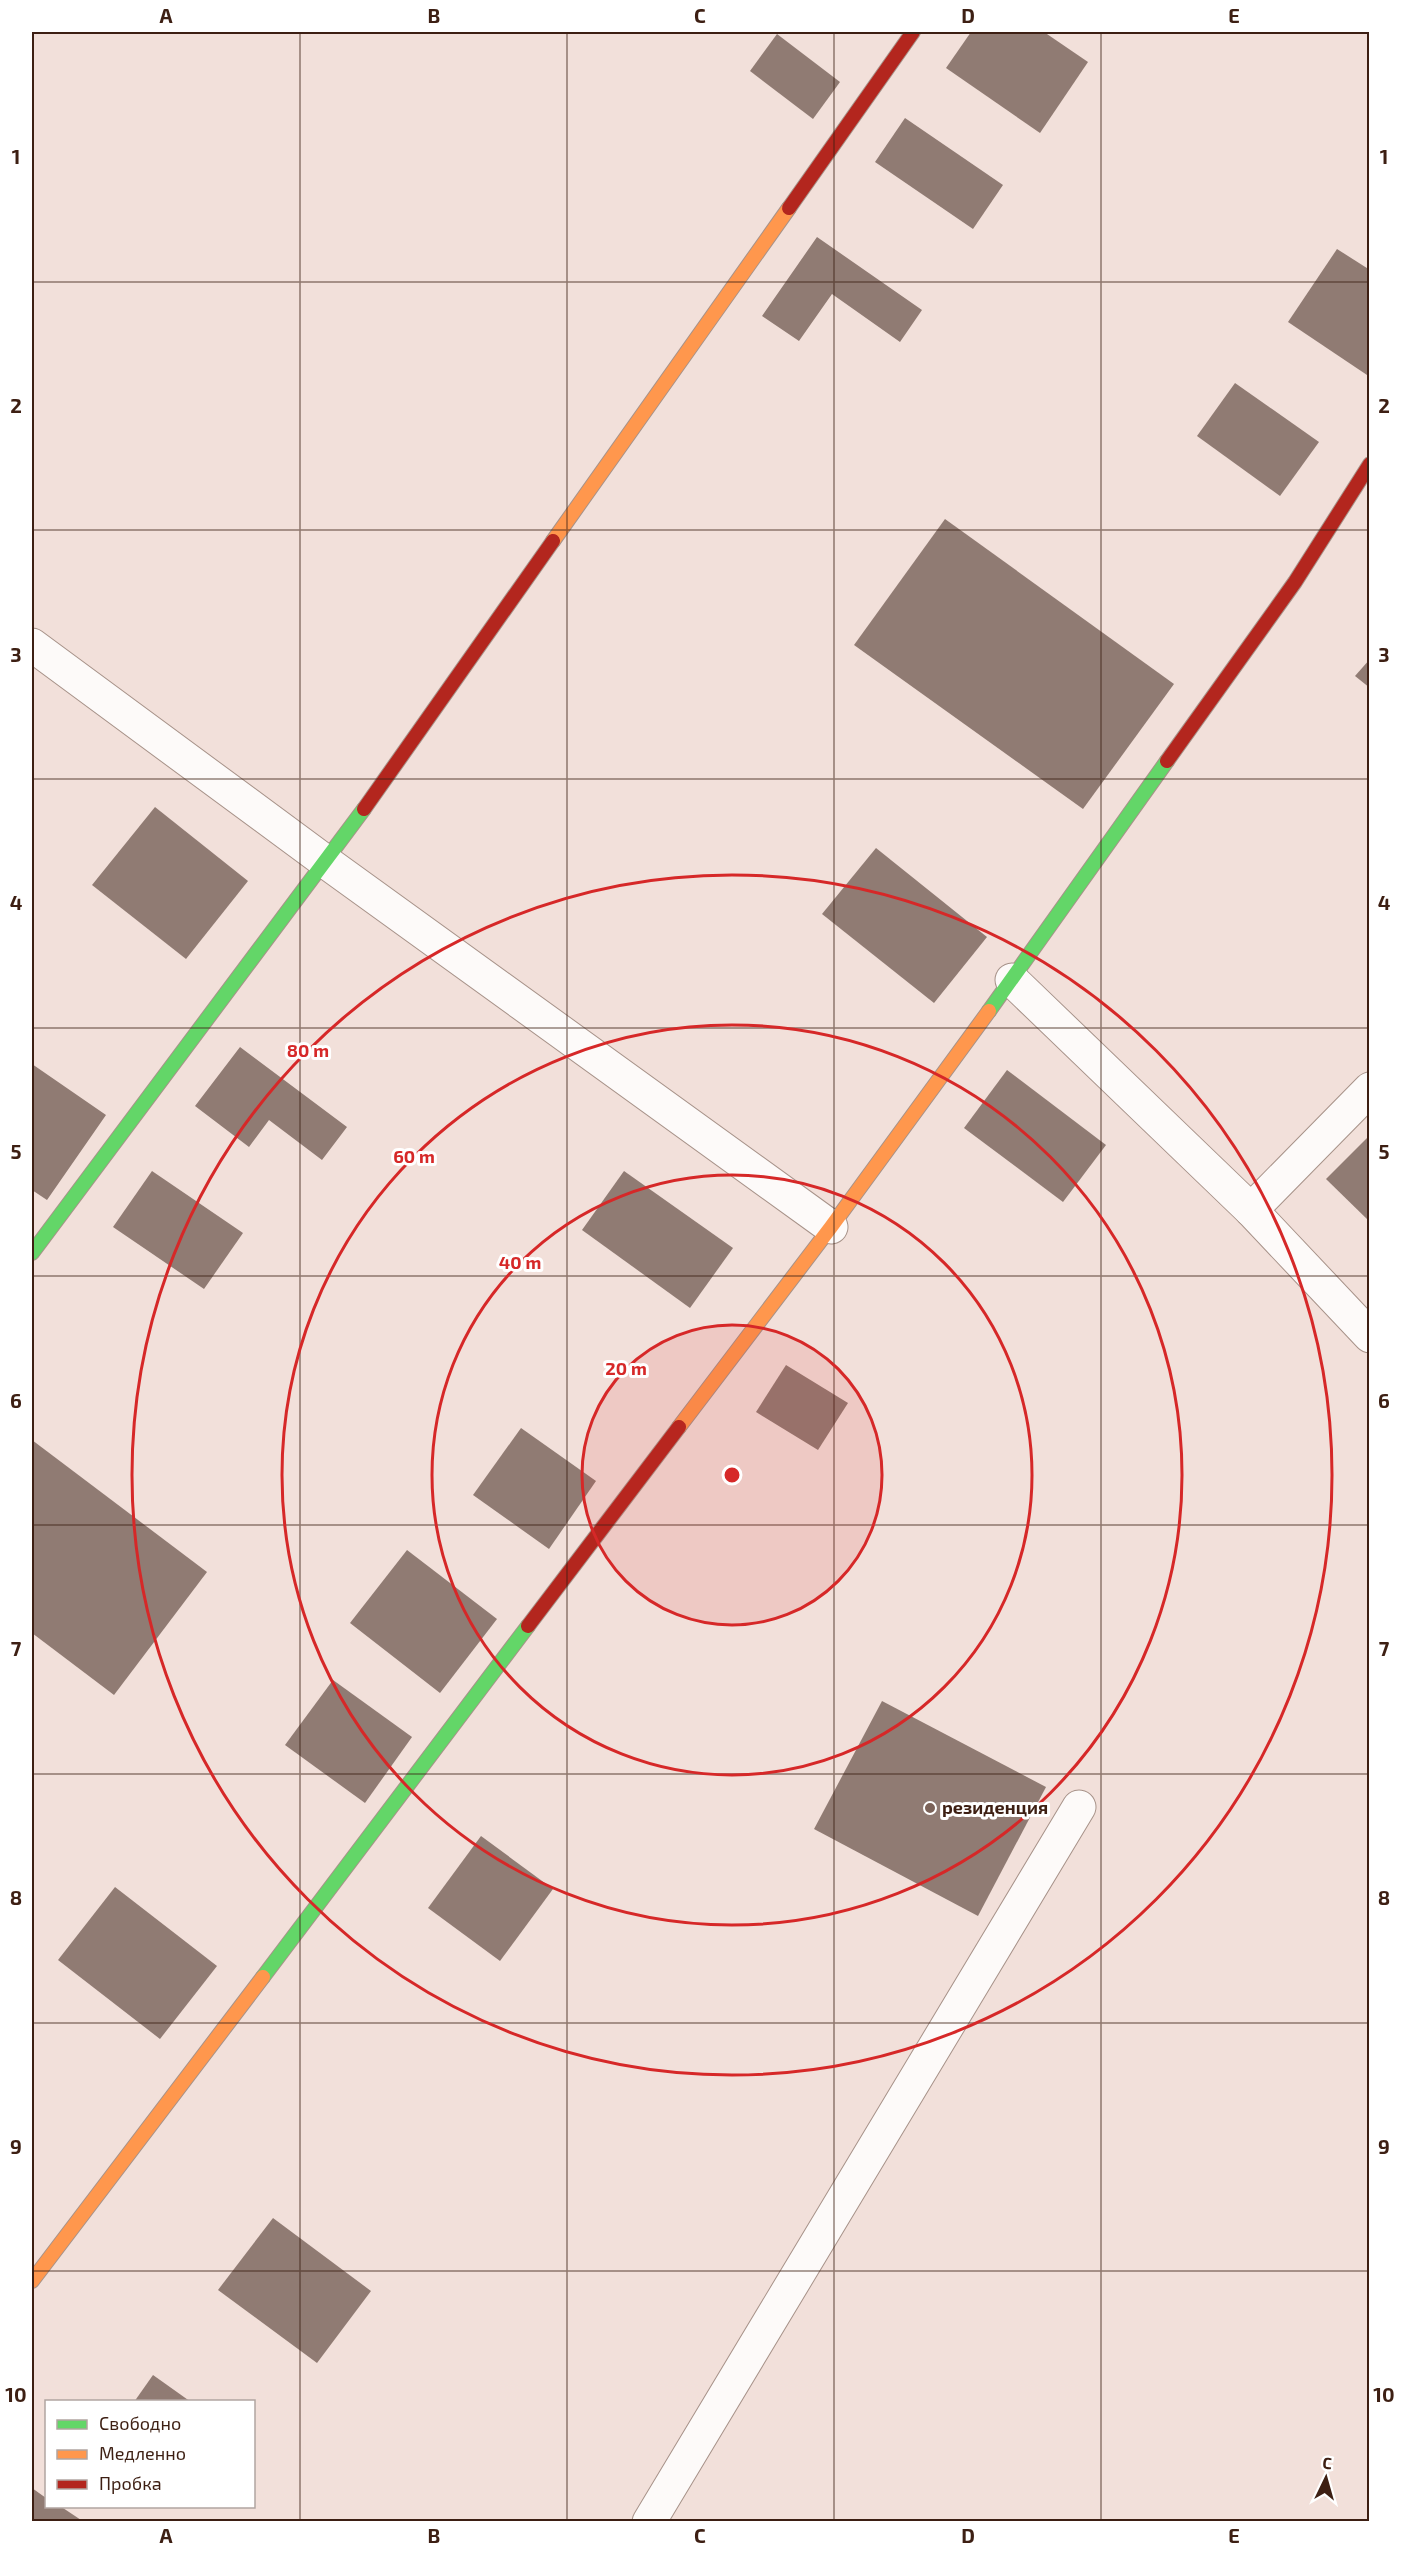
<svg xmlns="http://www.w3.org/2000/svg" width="1401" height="2553" viewBox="0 0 1401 2553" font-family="'Exo 2',sans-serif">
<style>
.building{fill:#907b73}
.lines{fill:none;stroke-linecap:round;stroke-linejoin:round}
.street-casing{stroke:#a79289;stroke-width:35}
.fast-casing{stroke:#a79289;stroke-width:16}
.slow-casing{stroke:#a79289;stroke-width:16}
.jam-casing{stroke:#a79289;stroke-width:16}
.street{stroke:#fdfaf9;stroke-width:33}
.fast{stroke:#63d668;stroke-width:14}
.slow{stroke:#ff974d;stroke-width:14}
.jam{stroke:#b3261e;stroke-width:14}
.grid{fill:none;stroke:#3d1f13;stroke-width:1.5;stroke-opacity:0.55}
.ring{fill:none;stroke:#d62828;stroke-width:3}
.poi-dot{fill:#7c6359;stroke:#fff;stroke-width:2}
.labels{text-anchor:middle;stroke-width:6;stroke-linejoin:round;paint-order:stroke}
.poi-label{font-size:18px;font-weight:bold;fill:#3d1f13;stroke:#fff;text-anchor:start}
.centre{fill:#d62828;stroke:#fff;stroke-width:3}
.ring-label{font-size:18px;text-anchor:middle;font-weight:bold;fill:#d62828;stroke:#fff;stroke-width:6;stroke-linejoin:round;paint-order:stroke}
.neatline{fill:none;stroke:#3d1f13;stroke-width:2}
.grid-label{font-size:20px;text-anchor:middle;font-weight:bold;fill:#3d1f13}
</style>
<rect width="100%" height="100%" fill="#f2e0da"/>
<g class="building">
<polygon points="971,32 1044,32 1088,62 1040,133 946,68"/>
<polygon points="777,34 840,82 813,119 750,71"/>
<polygon points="905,118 1003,185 973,229 875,162"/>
<polygon points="817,237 922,310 900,342 832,294 799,341 762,316"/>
<polygon points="1337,249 1370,270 1370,377 1288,322"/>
<polygon points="1235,383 1319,442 1280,496 1197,436"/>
<polygon points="945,519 1174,684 1083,809 854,645"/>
<polygon points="1370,659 1370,688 1355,676"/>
<polygon points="155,807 248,881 186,959 92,885"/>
<polygon points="876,848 987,937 934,1003 822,914"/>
<polygon points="240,1047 347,1127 322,1160 269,1120 249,1147 195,1106"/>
<polygon points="32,1064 106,1115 47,1200 32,1190 32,1127 34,1123 32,1121"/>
<polygon points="1007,1070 1106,1145 1063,1202 964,1128"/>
<polygon points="1370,1135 1370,1222 1326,1179"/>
<polygon points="152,1171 243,1233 204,1289 113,1227"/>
<polygon points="624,1171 733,1248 690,1308 582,1230"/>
<polygon points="786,1365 848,1403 818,1450 756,1412"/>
<polygon points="521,1428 596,1481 549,1549 473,1495"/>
<polygon points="32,1440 207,1572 114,1695 32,1633"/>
<polygon points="407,1550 497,1619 440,1693 350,1623"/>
<polygon points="333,1680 412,1737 365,1803 285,1745"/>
<polygon points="882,1701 1046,1787 978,1916 814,1829"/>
<polygon points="481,1836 553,1889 500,1961 428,1908"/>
<polygon points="115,1887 217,1966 160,2039 58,1960"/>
<polygon points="273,2218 371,2291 317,2363 218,2290"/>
<polygon points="153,2375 191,2402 134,2402"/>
<polygon points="32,2488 46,2498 46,2506 60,2506 84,2522 32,2522"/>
</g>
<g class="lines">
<defs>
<g id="street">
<polyline points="32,645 326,862 831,1227"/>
<polyline points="1012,980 1251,1210 1370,1336"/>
<polyline points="1251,1210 1370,1089"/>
<polyline points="649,2522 1079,1807"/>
</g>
<g id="fast">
<polyline points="989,1011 1167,761"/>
<polyline points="32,1253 364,809"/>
<polyline points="263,1977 528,1626"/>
</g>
<g id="slow">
<polyline points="553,541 789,208"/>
<polyline points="679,1427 831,1227 989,1011"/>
<polyline points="32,2281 263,1977"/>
</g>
<g id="jam">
<polyline points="789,208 913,32"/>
<polyline points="1167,761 1295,582 1370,464"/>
<polyline points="364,809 553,541"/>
<polyline points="528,1626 679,1427"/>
</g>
</defs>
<use href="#street" class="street-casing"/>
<use href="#fast" class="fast-casing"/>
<use href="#slow" class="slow-casing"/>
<use href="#jam" class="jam-casing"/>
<use href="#street" class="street"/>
<use href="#fast" class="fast"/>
<use href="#slow" class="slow"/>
<use href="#jam" class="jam"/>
</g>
<path class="grid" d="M300 32V2522M567 32V2522M834 32V2522M1101 32V2522M32 282H1370M32 530H1370M32 779H1370M32 1028H1370M32 1276H1370M32 1525H1370M32 1774H1370M32 2023H1370M32 2271H1370"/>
<circle cx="732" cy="1475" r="150" fill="#d62828" fill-opacity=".12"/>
<g class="ring">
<circle cx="732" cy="1475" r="150"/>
<circle cx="732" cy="1475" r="300"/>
<circle cx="732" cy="1475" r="450"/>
<circle cx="732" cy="1475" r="600"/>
</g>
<circle class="poi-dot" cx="930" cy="1808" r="6"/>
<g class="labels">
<g class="poi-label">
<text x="942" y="1814">резиденция</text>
</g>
</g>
<circle cx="732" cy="1475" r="9" class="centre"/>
<g class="ring-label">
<text x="308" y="1057">80 m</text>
<text x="414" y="1163">60 m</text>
<text x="520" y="1269">40 m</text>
<text x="626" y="1375">20 m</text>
</g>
<rect width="1401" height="2553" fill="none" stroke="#ffffff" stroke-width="66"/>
<rect x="45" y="2400" width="210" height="108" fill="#ffffff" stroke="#b1a5a1" stroke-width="1.5"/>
<rect x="57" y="2420" width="30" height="9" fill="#63d668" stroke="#b1a5a1" stroke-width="1.5"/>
<text x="99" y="2430" font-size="18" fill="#3d1f13">Свободно</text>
<rect x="57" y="2450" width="30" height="9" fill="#ff974d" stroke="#b1a5a1" stroke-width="1.5"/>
<text x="99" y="2460" font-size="18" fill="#3d1f13">Медленно</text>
<rect x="57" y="2480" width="30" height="9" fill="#b3261e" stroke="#b1a5a1" stroke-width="1.5"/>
<text x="99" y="2490" font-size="18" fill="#3d1f13">Пробка</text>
<g transform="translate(1326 2478) rotate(5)" stroke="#ffffff" stroke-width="4.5" paint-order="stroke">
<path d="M0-4.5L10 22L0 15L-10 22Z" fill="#3d1f13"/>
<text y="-9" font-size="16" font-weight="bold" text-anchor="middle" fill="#3d1f13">С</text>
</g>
<rect x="33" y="33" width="1335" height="2487" class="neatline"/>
<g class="grid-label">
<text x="166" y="23">A</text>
<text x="434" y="23">B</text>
<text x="700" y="23">C</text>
<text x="968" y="23">D</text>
<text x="1234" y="23">E</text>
<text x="16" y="164">1</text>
<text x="1384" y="164">1</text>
<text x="16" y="413">2</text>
<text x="1384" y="413">2</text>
<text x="16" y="662">3</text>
<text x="1384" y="662">3</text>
<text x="16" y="910">4</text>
<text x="1384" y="910">4</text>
<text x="16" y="1159">5</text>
<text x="1384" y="1159">5</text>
<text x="16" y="1408">6</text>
<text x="1384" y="1408">6</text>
<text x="16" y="1656">7</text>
<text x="1384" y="1656">7</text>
<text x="16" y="1905">8</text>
<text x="1384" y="1905">8</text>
<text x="16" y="2154">9</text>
<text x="1384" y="2154">9</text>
<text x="16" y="2402">10</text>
<text x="1384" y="2402">10</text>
<text x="166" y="2543">A</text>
<text x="434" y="2543">B</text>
<text x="700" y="2543">C</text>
<text x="968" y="2543">D</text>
<text x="1234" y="2543">E</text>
</g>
</svg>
